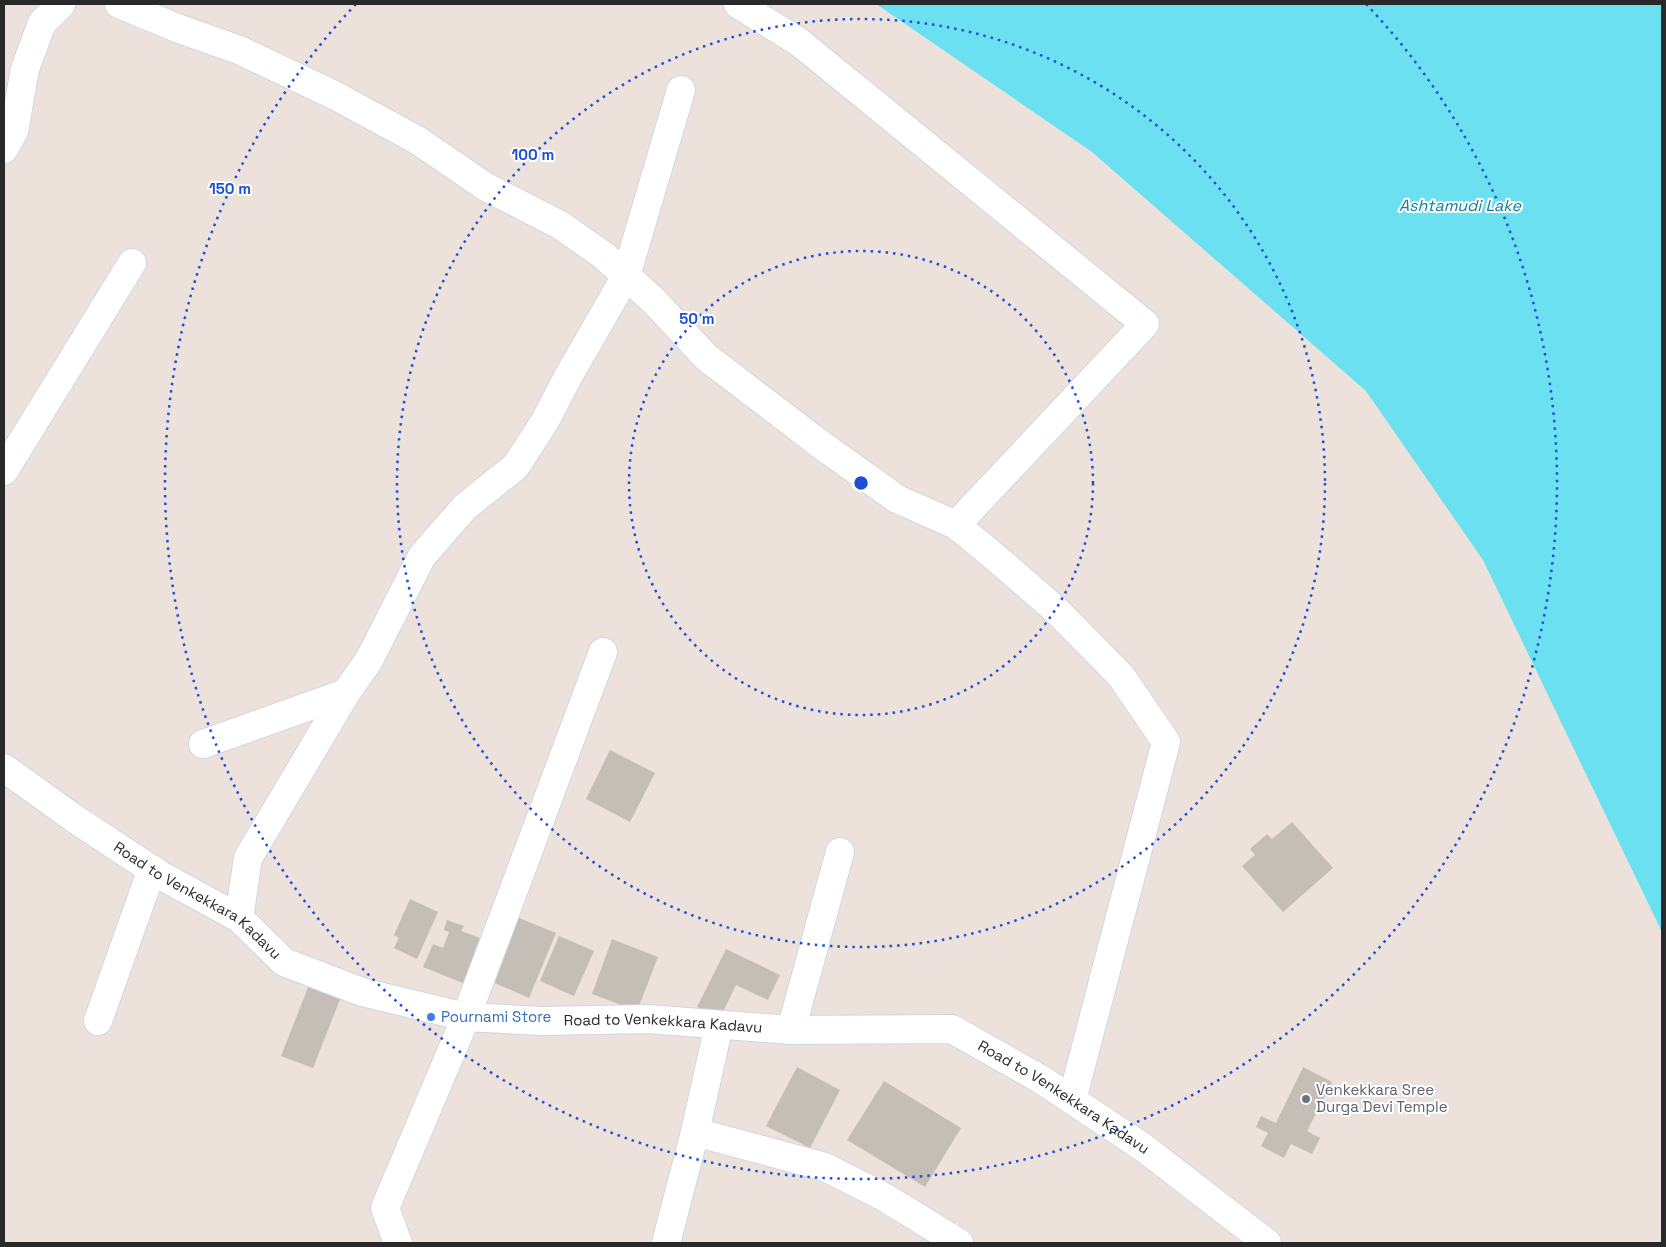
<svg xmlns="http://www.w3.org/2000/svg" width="1666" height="1247" viewBox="0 0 1666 1247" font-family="'Space Grotesk',sans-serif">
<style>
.water{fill:#6be0f1}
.building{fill:#c4beb7}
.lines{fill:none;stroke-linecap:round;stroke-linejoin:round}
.street-casing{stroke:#d0d6e3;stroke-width:30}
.street{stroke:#fff;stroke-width:28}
.ring{fill:none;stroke:#1d4ed8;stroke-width:2.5;stroke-dasharray:2.5 5}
.shop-dot{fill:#3f7fe0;stroke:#fff;stroke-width:2}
.worship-dot{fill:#6b7280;stroke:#fff;stroke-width:2}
.labels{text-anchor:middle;stroke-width:4;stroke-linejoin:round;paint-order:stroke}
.street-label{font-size:15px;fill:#292929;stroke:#fff}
.shop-label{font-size:15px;fill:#366cbe;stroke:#fff;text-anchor:start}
.worship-label{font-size:15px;fill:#5b616d;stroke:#fff;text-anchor:start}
.water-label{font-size:16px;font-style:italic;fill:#0a7f9d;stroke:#fff}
.centre{fill:#1d4ed8;stroke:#fff;stroke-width:2.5}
.ring-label{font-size:15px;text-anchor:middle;font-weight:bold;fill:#1d4ed8;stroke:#fff;stroke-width:4;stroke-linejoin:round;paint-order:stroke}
</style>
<rect width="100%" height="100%" fill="#ece2db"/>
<polygon class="water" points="876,4 1662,4 1662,932 1483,560 1366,391 1092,152"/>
<g class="building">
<polygon points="610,750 655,773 630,822 586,799"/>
<polygon points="1292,822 1333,868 1283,912 1242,866 1255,855 1250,849 1267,834 1272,839"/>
<polygon points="410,899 438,912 417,959 394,948 399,938 394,935"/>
<polygon points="517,917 556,933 529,998 490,981"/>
<polygon points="447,920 464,926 461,931 486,940 468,985 423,967 433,944 443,948 449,932 444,930"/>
<polygon points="559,936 594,951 574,996 540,981"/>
<polygon points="612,939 658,957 637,1011 592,994"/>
<polygon points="726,949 780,975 768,1000 736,985 720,1018 697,1007"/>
<polygon points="309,985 341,997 313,1068 281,1056"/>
<polygon points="797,1067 840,1090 810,1148 766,1126"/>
<polygon points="1303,1067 1332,1082 1307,1131 1320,1138 1312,1154 1291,1144 1284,1158 1261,1146 1268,1133 1256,1127 1261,1116 1276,1123"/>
<polygon points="884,1081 961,1128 925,1187 847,1140"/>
</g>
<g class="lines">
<defs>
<g id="street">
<polyline points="119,4 177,28 239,50 334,95 417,140 486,187 560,225 603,255 654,301 706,357 820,444 897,499 956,525 1002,563 1056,610 1121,676 1166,742 1072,1100"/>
<polyline points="738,4 799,42 1145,324 956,525"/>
<polyline points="4,149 14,131 25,69 42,23 61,4"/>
<polyline points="4,471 132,263"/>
<polyline points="203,744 346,693"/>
<path id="s1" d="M4 768 75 819 160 875 239 918 284 962 362 992 466 1017 541 1021 648 1019 791 1030 952 1029 1042 1080 1144 1148 1267 1243"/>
<polyline points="239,918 248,858 346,693 369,660 422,556 465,507 516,466 545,421 569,375 626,276 681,90"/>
<polyline points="98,1021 152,869"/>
<polyline points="791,1030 840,852"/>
<polyline points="695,1132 825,1167 884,1197 959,1243"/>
<polyline points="398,1243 385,1208 466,1017 603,652"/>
<polyline points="666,1243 695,1132 719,1025"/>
</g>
</defs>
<use href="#street" class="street-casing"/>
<use href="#street" class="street"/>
</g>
<g class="ring">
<circle cx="861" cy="483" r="232"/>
<circle cx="861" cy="483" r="464"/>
<path d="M1366 4A696 696 0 1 1 356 4"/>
</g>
<circle class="shop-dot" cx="431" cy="1017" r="5"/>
<circle class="worship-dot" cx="1306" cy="1099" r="5"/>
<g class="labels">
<g class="street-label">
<text dy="5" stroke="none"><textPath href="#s1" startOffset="235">Road to Venkekkara Kadavu</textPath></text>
<text dy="5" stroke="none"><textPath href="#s1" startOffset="730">Road to Venkekkara Kadavu</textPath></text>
<text dy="5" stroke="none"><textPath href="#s1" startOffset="1150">Road to Venkekkara Kadavu</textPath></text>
</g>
<g class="shop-label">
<text x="441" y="1022">Pournami Store</text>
</g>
<g class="worship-label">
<text x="1316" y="1095">Venkekkara Sree<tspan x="1316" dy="17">Durga Devi Temple</tspan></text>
</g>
<g class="water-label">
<text x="1460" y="211">Ashtamudi Lake</text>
</g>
</g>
<circle cx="861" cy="483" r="8" class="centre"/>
<g class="ring-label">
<text x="533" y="160">100 m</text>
<text x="230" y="194">150 m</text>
<text x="697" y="324">50 m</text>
</g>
<rect width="1666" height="1247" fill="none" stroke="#292929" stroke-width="10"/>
</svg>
